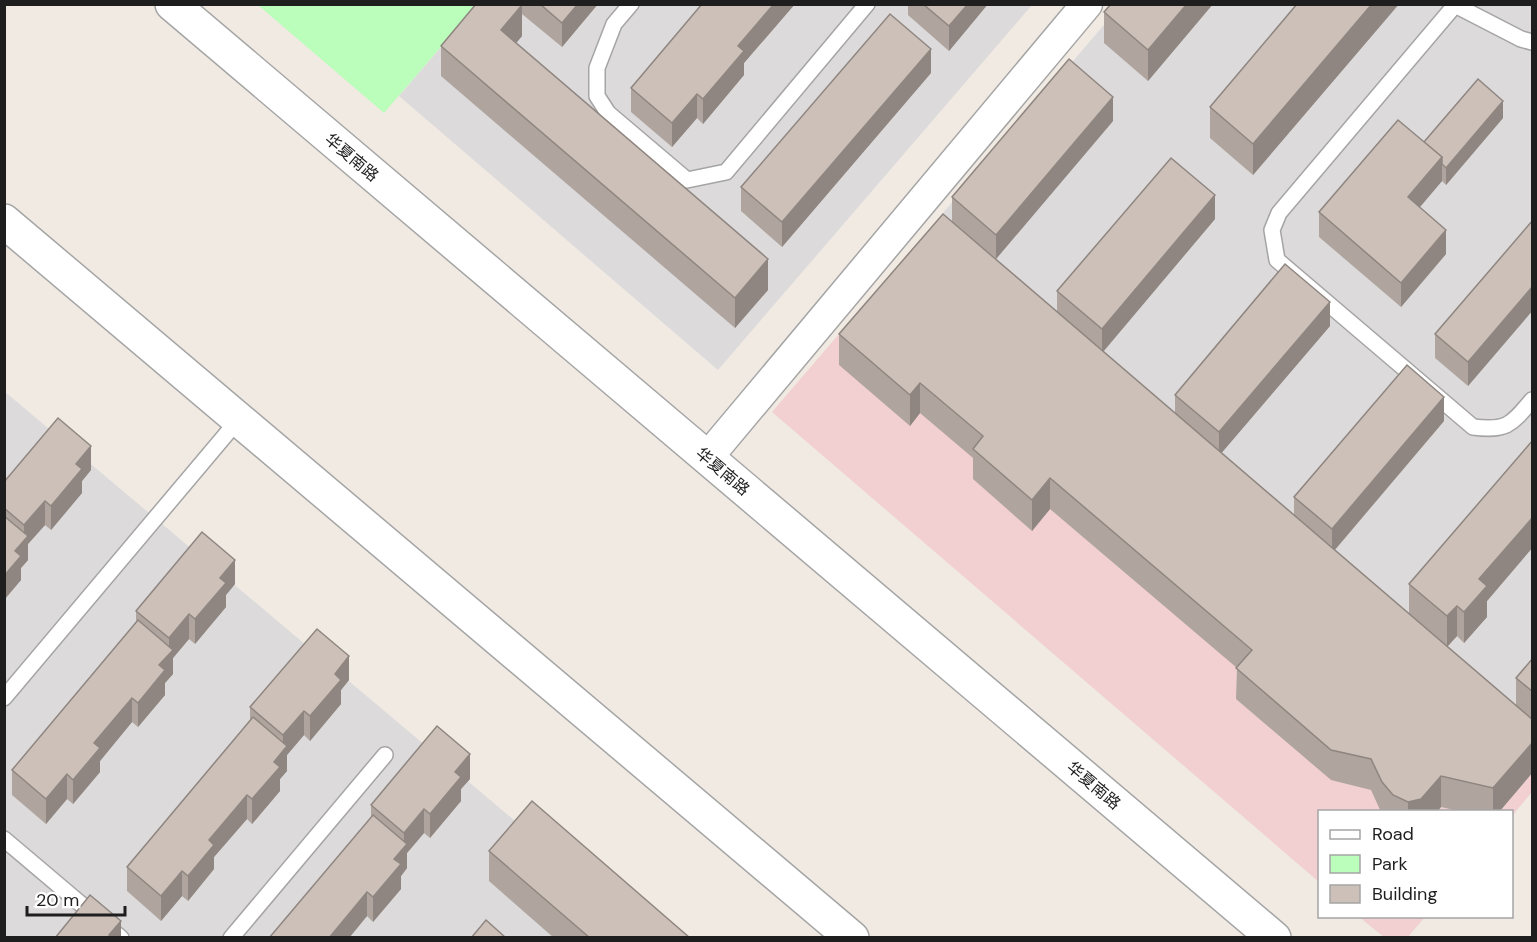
<svg xmlns="http://www.w3.org/2000/svg" width="1537" height="942" viewBox="0 0 1537 942" font-family="'DM Sans','Noto Sans SC',sans-serif">
<style>
.residential{fill:#dcdadb}
.commercial{fill:#f2d0d1}
.park{fill:#bbfebc}
.lines{fill:none;stroke-linecap:round;stroke-linejoin:round}
.service-casing{stroke:#a5a5a5;stroke-width:18}
.minor-casing{stroke:#a5a5a5;stroke-width:33}
.tertiary-casing{stroke:#a5a5a5;stroke-width:36}
.service{stroke:#fff;stroke-width:15}
.minor{stroke:#fff;stroke-width:30}
.tertiary{stroke:#fff;stroke-width:33}
.wall{fill:#afa59e}
.shaded-wall{fill:#8f8681}
.building{fill:#ccc0b8;stroke:#8f8681;stroke-width:1.5}
.labels{text-anchor:middle;stroke-width:4.5;stroke-linejoin:round;paint-order:stroke}
.street-label{font-size:16px;fill:#1e1e1e;stroke:#fff}
</style>
<rect width="100%" height="100%" fill="#f0eae3"/>
<g class="residential">
<polygon points="477,5 1032,5 718,370 399,96"/>
<polygon points="1121,5 1532,5 1532,731 937,220"/>
<polygon points="4,391 508,815 654,937 5,937"/>
</g>
<g class="commercial">
<polygon points="937,220 1532,731 1532,792 1512,816 1512,812 1320,812 1319,882 772,412"/>
<polygon points="1359,917 1425,917 1407,938 1384,937"/>
</g>
<polygon class="park" points="258,5 477,5 384,113"/>
<g class="lines">
<defs>
<g id="service">
<polyline points="631,4 614,24 597,68 597,96 608,113 687,180 726,172 867,4"/>
<path d="M1456 4 1279 213 1272 230 1277 260 1473 427C1507 431 1511 425 1532 400"/>
<polyline points="1455,5 1521,39 1532,42"/>
<polyline points="4,698 239,419"/>
<polyline points="4,839 121,938"/>
<polyline points="231,938 385,755"/>
</g>
<polyline id="minor" points="707,458 1087,4"/>
<g id="tertiary">
<polyline points="172,4 1274,938"/>
<polyline points="4,221 852,938"/>
</g>
</defs>
<use href="#service" class="service-casing"/>
<use href="#minor" class="minor-casing"/>
<use href="#tertiary" class="tertiary-casing"/>
<use href="#service" class="service"/>
<use href="#minor" class="minor"/>
<use href="#tertiary" class="tertiary"/>
</g>
<g class="wall">
<polygon points="476,4 598,4 562,47 522,14 522,36 516,43 768,290 735,328 441,76 441,46"/>
<polygon points="702,4 795,4 744,63 744,75 703,124 697,118 672,147 631,112 631,88"/>
<polygon points="908,4 988,4 949,51 908,15"/>
<polygon points="1213,4 1148,81 1104,43 1104,12"/>
<polygon points="1297,4 1399,4 1253,175 1210,138 1210,107"/>
<polygon points="931,73 782,247 741,211 741,187"/>
<polygon points="1503,118 1446,185 1442,181 1420,207 1446,254 1401,307 1319,237 1319,212 1424,142"/>
<polygon points="1113,121 996,259 952,222 952,197"/>
<polygon points="1215,219 1103,352 1175,413 1175,395 1330,326 1221,453 1294,515 1294,497 1444,421 1335,550 1409,614 1409,584 1533,440 1533,547 1487,601 1487,617 1464,643 1457,636 1447,647 1516,706 1516,678 1533,658 1533,772 1499,812 1463,812 1441,807 1437,812 1381,812 1371,790 1331,780 1236,699 1237,668 1050,509 1032,531 973,479 973,458 920,413 910,426 839,365 839,334 1057,312 1057,291"/>
<polygon points="1533,220 1533,310 1468,386 1435,358 1435,334"/>
<polygon points="91,470 82,481 82,493 51,530 45,525 28,544 28,560 21,568 21,580 4,600 4,482"/>
<polygon points="235,584 226,595 226,607 195,644 189,639 173,658 173,674 165,683 165,695 138,727 132,722 100,761 100,772 73,804 67,799 46,824 12,795 12,770 136,622 136,611"/>
<polygon points="349,680 341,690 341,704 310,741 304,735 287,755 287,771 280,779 280,791 252,824 247,819 214,857 214,869 188,901 182,896 161,921 127,891 127,867 250,720 250,707"/>
<polygon points="470,779 461,789 461,801 430,838 424,833 407,853 407,868 401,876 401,889 373,922 367,916 349,938 371,817 371,805"/>
<polygon points="489,851 690,938 554,938 489,881"/>
</g>
<g class="shaded-wall">
<polygon points="578,4 598,4 562,47 562,23"/>
<polygon points="774,4 795,4 744,63 744,75 703,124 703,99 738,46"/>
<polygon points="968,4 988,4 949,51 949,26"/>
<polygon points="1187,4 1213,4 1148,81 1148,50"/>
<polygon points="1372,4 1399,4 1253,175 1253,144"/>
<polygon points="522,5 522,36 501,61 501,30"/>
<polygon points="931,49 931,73 782,247 782,222"/>
<polygon points="697,94 697,118 672,147 672,123"/>
<polygon points="1113,97 1113,121 996,259 996,235"/>
<polygon points="1503,101 1503,118 1446,185 1446,168"/>
<polygon points="1442,157 1442,181 1408,221 1408,197"/>
<polygon points="1215,195 1215,219 1102,353 1102,329"/>
<polygon points="1446,230 1446,254 1401,307 1401,283"/>
<polygon points="768,259 768,290 735,328 735,298"/>
<polygon points="1533,286 1533,310 1468,386 1468,362"/>
<polygon points="1330,302 1330,326 1219,456 1219,432"/>
<polygon points="920,383 920,413 910,426 910,395"/>
<polygon points="1444,397 1444,421 1332,553 1332,529"/>
<polygon points="91,446 91,470 82,481 82,493 51,530 51,506 76,464"/>
<polygon points="1050,478 1050,509 1032,531 1032,500"/>
<polygon points="45,501 45,525 28,544 28,560 21,568 21,580 4,600 4,576 15,551 24,540 24,525"/>
<polygon points="1533,517 1533,547 1487,601 1487,617 1464,643 1464,612 1479,579"/>
<polygon points="235,560 235,584 226,595 226,607 195,644 195,619 220,578"/>
<polygon points="1457,606 1457,636 1447,647 1447,616"/>
<polygon points="189,614 189,639 173,658 173,674 165,683 165,695 138,727 138,703 159,665 169,654 169,638"/>
<polygon points="349,656 349,680 341,690 341,704 310,741 310,716 335,674"/>
<polygon points="132,698 132,722 100,761 100,772 73,804 73,780 94,743"/>
<polygon points="304,711 304,735 287,755 287,771 280,779 280,791 252,824 252,799 274,762 283,751 283,735"/>
<polygon points="1533,742 1533,772 1499,812 1493,812 1493,788"/>
<polygon points="470,754 470,779 461,789 461,801 430,838 430,814 455,772"/>
<polygon points="67,774 67,799 46,824 46,799"/>
<polygon points="1441,776 1441,807 1437,812 1408,812 1408,802"/>
<polygon points="247,795 247,819 214,857 214,869 188,901 188,876 209,840"/>
<polygon points="424,809 424,833 407,853 407,868 401,876 401,889 373,922 373,897 394,859 404,848 404,833"/>
<polygon points="182,871 182,896 161,921 161,896"/>
<polygon points="367,892 367,916 349,938 329,938"/>
<polygon points="121,921 121,938 109,938 109,935"/>
</g>
<g class="building">
<polygon points="476,4 522,5 501,30 768,259 735,298 441,46"/>
<polygon points="540,4 578,4 562,23"/>
<polygon points="702,4 774,4 738,46 744,51 703,99 697,94 672,123 631,88"/>
<polygon points="923,4 968,4 949,26"/>
<polygon points="1111,4 1187,4 1148,50 1104,12"/>
<polygon points="1297,4 1372,4 1253,144 1210,107"/>
<polygon points="890,14 931,49 782,222 741,187"/>
<polygon points="1069,59 1113,97 996,235 952,197"/>
<polygon points="1478,79 1503,101 1446,168 1442,164 1442,157 1424,142"/>
<polygon points="1398,120 1442,157 1408,197 1446,230 1401,283 1319,212"/>
<polygon points="1171,158 1215,195 1102,329 1057,291"/>
<polygon points="943,214 1533,720 1533,742 1493,788 1441,776 1421,799 1408,802 1393,795 1382,782 1371,759 1331,750 1236,668 1252,650 1050,478 1032,500 973,449 983,436 920,383 910,395 839,334"/>
<polygon points="1533,220 1533,286 1468,362 1435,334"/>
<polygon points="1285,264 1330,302 1219,432 1175,395"/>
<polygon points="1407,365 1444,397 1332,529 1294,497"/>
<polygon points="58,418 91,446 76,464 82,469 51,506 45,501 24,525 4,508 4,482"/>
<polygon points="1533,440 1533,517 1479,579 1487,586 1464,612 1457,606 1447,616 1409,584"/>
<polygon points="4,516 28,536 15,551 21,556 4,576"/>
<polygon points="202,532 235,560 220,578 226,583 195,619 189,614 169,638 136,611"/>
<polygon points="138,620 173,650 159,665 165,670 138,703 132,698 94,743 100,748 73,780 67,774 46,799 12,770"/>
<polygon points="317,629 349,656 335,674 341,680 310,716 304,711 283,735 250,707"/>
<polygon points="1533,658 1533,692 1516,678"/>
<polygon points="253,717 287,746 274,762 280,767 252,799 247,795 209,840 214,845 188,876 182,871 161,896 127,867"/>
<polygon points="437,726 470,754 455,772 461,777 430,814 424,809 404,833 371,805"/>
<polygon points="532,801 690,938 590,938 489,851"/>
<polygon points="373,815 407,844 394,859 401,864 373,897 367,892 329,938 269,938"/>
<polygon points="90,895 121,921 109,935 112,938 55,938"/>
<polygon points="486,920 506,938 471,938"/>
</g>
<g class="labels">
<g class="street-label">
<text transform="translate(352 157) rotate(40)" y="6">华夏南路</text>
<text transform="translate(723 471) rotate(40)" y="6">华夏南路</text>
<text transform="translate(1094 785) rotate(40)" y="6">华夏南路</text>
</g>
</g>
<rect width="1537" height="942" fill="none" stroke="#1e1e1e" stroke-width="12"/>
<rect x="1318" y="810" width="195" height="108" fill="#ffffff" stroke="#a5a5a5" stroke-width="1.5"/>
<rect x="1330" y="830" width="30" height="9" fill="#ffffff" stroke="#a5a5a5" stroke-width="1.5"/>
<text x="1372" y="840" font-size="18" fill="#1e1e1e">Road</text>
<rect x="1330" y="855" width="30" height="18" fill="#bbfebc" stroke="#a5a5a5" stroke-width="1.5"/>
<text x="1372" y="870" font-size="18" fill="#1e1e1e">Park</text>
<rect x="1330" y="885" width="30" height="18" fill="#ccc0b8" stroke="#a5a5a5" stroke-width="1.5"/>
<text x="1372" y="900" font-size="18" fill="#1e1e1e">Building</text>
<path d="M27 906v9h98v-9" fill="none" stroke="#1e1e1e" stroke-width="3"/>
<text x="36" y="906" font-size="18" fill="#1e1e1e" stroke="#ffffff" stroke-width="4.5" paint-order="stroke">20 m</text>
</svg>
